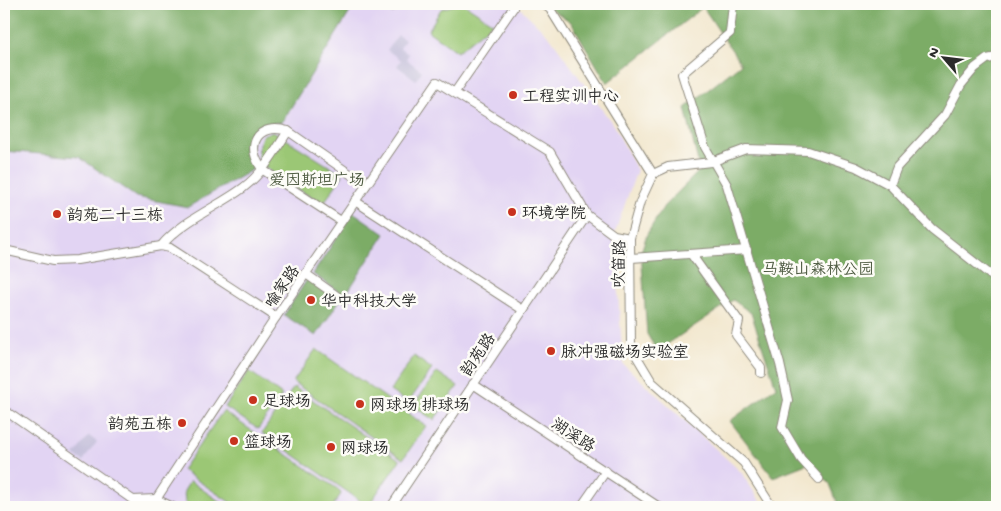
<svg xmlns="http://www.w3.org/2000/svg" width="1001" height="511" viewBox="0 0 1001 511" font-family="'Gochi Hand','LXGW WenKai TC',sans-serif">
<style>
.built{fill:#e2d4f3}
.industrial{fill:#c5c0da}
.green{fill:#9bc774;stroke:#637950}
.forest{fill:#7cac66;stroke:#546c48}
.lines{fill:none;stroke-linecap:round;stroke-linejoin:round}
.street-casing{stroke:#8e897c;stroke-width:10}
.street{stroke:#fff;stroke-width:8}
.poi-dot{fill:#c8321e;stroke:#fdfcf7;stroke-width:2}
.labels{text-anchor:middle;stroke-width:5;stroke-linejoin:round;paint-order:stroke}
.poi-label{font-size:16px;fill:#2b2b2b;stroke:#fdfcf7;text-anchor:start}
.park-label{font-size:16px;fill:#4d5a41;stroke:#fdfcf7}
.street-label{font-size:16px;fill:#2b2b2b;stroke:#fdfcf7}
</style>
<rect width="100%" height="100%" fill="#fdfcf7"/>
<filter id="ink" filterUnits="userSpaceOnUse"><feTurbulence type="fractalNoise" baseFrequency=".02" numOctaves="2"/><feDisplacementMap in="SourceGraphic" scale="10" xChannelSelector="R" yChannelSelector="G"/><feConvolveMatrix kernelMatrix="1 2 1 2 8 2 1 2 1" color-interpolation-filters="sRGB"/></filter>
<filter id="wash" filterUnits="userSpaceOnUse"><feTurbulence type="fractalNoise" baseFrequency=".0096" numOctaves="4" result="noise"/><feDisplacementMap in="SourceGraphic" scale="20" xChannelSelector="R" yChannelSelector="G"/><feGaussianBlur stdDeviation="1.12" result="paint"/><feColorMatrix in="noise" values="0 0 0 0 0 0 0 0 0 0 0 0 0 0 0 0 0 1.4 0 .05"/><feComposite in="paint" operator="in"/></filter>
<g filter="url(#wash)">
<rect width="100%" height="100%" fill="#f2e7ce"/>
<polygon class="built" points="355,4 380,4 393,13 399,4 516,4 550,37 614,126 637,170 614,235 623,364 741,472 764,507 4,507 4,151 79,157 136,197 249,151 253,135 268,124 282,122"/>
<g class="industrial">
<polygon points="398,35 405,40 400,48 409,54 406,59 422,71 416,80 397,66 401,60 387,50"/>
<polygon points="89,436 97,442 83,461 74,455"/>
</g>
<g class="green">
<polygon points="458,4 464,4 493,23 457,52 428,31 441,9"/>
<path d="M273 131 343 175 323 204C310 196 272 175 263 165 255 155 258 145 263 135Z"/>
<polygon points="316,349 426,426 403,459 293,382"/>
<polygon points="414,356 432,369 408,403 390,391"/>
<polygon points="249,371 282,395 258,429 225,407"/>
<polygon points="437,372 458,386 434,420 413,406"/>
<polygon points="294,387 400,460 368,506 262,433"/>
<polygon points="223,411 339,490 341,494 332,507 237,507 182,470"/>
<polygon points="190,481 228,507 193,507 185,502 184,491"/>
</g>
<g class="forest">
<path d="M4 4H355L282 122C251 125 245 141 255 168L188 207 136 197 79 157 4 151Z"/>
<polygon points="380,4 399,4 393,14"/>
<polygon points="544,4 997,4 997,507 839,507 830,484 809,463 773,477 730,421 776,387 751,313 733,300 657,351 647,334 641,252 647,234 664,206 700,170 685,108 741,64 703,7 607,83 571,22"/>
<polygon points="353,212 385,234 345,296 313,274"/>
<polygon points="308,278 340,300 316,336 284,315"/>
</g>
</g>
<g filter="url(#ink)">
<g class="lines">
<defs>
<g id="street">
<polyline points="543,4 550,9 653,174 640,202 630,238 631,347 652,382 744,463 772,507"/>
<polyline points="733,4 730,33 682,74 705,147 727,185 780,364 788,400 782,427 801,459 819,479"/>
<polyline points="455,92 513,8"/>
<polyline points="653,174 668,167 711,162 746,149 808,151 856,167 890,185 932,229 997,280"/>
<polyline points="890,185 897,167 945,115 961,85 975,68 987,59 997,57"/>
<polyline points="355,201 523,310"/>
<path d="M341 221 263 170C244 146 257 122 288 131L366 185"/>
<path d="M161 246C183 220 216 208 243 188 263 173 274 153 288 131"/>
<polyline points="4,250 53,261 77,260 161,246 170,248 276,317"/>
<polyline points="691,254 739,321 736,335 761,368 761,373"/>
<polyline points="631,258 747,250"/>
<polyline points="306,274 344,301"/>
<polyline points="473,384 659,507"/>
<polyline points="4,410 133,500 156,499 173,507"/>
<polyline points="151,507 276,317 437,82 550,152 587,215 614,235 630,238"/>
<polyline points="391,507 587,215"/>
<polyline points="581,507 606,471"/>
</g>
</defs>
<use href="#street" class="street-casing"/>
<use href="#street" class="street"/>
</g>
</g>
<g class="poi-dot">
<circle cx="513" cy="95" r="5"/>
<circle cx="512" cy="212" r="5"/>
<circle cx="57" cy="214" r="5"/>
<circle cx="311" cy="300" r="5"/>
<circle cx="551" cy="351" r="5"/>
<circle cx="253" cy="400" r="5"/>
<circle cx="360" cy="404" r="5"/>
<circle cx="182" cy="423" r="5"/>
<circle cx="234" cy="441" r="5"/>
<circle cx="331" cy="447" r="5"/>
</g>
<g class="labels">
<g class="poi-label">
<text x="523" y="101">工程实训中心</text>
<text x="522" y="218">环境学院</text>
<text x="67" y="220">韵苑二十三栋</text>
<text x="321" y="306">华中科技大学</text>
<text x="561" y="357">脉冲强磁场实验室</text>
<text x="263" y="406">足球场</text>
<text x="370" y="410">网球场 排球场</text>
<text x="172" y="429" text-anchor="end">韵苑五栋</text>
<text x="244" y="447">篮球场</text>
<text x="341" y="453">网球场</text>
</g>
<g class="park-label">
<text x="317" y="185">爱因斯坦广场</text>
<text x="818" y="274">马鞍山森林公园</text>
</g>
<g class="street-label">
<text transform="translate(618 264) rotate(-89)" y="6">吹笛路</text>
<text transform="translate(281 286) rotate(-55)" y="6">喻家路</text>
<text transform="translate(477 354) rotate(-56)" y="6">韵苑路</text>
<text transform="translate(574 434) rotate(33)" y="6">湖溪路</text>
</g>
</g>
<rect width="1001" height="511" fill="none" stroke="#fdfcf7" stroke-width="20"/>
<g transform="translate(944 58) rotate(298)" stroke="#fdfcf7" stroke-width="4" paint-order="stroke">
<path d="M0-4L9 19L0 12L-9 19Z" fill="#2b2b2b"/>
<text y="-8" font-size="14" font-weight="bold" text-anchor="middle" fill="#2b2b2b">N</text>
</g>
</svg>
